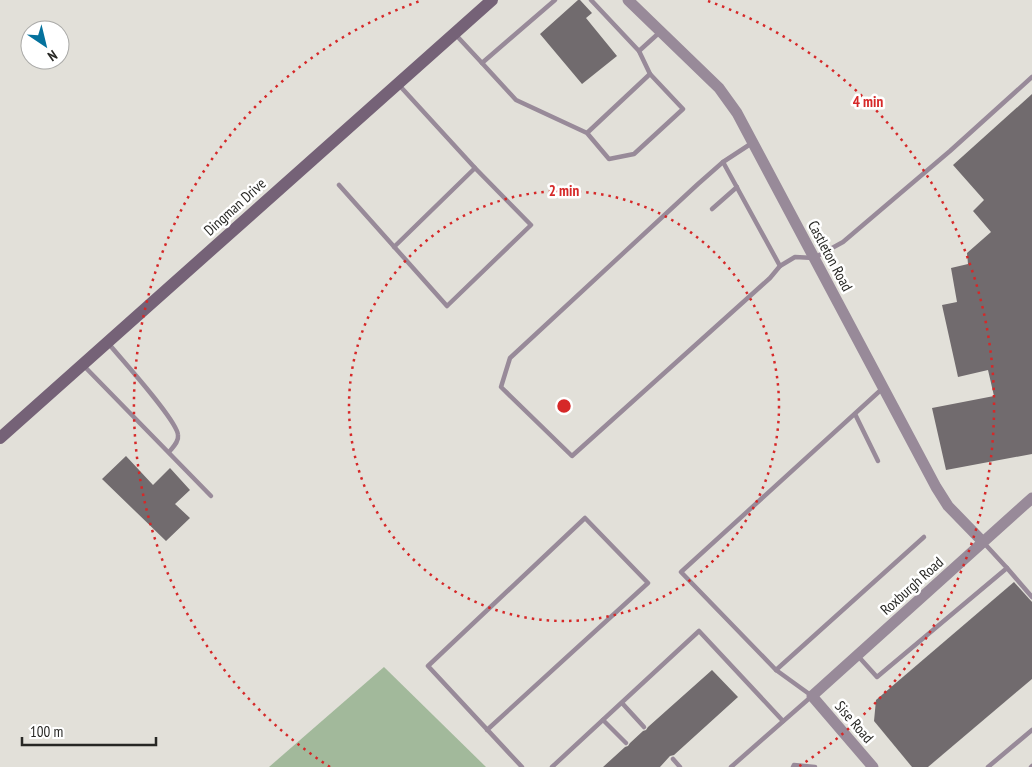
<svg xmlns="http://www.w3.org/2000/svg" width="1032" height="767" viewBox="0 0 1032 767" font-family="'PT Sans Narrow',sans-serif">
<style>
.green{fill:#a2b99b}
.building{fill:#716b6e}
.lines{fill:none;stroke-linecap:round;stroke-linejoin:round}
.service{stroke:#988a99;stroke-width:4.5}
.tertiary{stroke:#988a99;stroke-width:11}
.secondary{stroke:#756277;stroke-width:12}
.ring{fill:none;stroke:#d62828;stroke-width:2.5;stroke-dasharray:2.5 5}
.labels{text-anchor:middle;stroke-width:5;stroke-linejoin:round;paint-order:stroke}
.street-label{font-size:15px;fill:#272724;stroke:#fff}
.centre{fill:#d62828;stroke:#fff;stroke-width:2.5}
.ring-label{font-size:15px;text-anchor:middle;font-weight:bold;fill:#d62828;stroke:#fff;stroke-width:5;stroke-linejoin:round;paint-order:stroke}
</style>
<rect width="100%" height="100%" fill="#e2e0d9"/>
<polygon class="green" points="384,667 486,767 269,767"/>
<g class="building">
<polygon points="578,0 580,0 592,13 586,18 617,56 582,84 540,34"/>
<polygon points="1032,94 1032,454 946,470 932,408 994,396 988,370 958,377 942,305 957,302 951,268 968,264 967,253 991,232 973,211 984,200 953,165"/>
<polygon points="126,456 153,485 170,468 190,490 175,504 190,518 166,541 102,479"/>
<polygon points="1014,582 1032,602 1032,679 928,767 912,767 874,721 876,700"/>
<polygon points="712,670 738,697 674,755 670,756 660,767 603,767 625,747 628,746 630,743 643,731 646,730 648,727"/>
</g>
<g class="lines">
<g class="service">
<polyline points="591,0 639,51 650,74"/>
<polyline points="455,34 482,63 555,0"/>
<polyline points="639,51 660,32"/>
<polyline points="482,63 516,100 587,133 650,74 683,109 634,154 609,159 587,133"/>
<polyline points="752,143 723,162 698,184 510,358 501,387 572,456 770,278 780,266 795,257 814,258 843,242 950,151 1032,77"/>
<polyline points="723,162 780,266"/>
<polyline points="339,185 447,306 531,225 475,168 399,85"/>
<polyline points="712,209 737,187"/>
<polyline points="394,247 475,168"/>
<path d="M109 344C121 359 177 420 178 435 179 442 173 447 169 452"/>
<polyline points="84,366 211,496"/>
<polyline points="855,414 878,461"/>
<polyline points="1007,568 1032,597"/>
<polyline points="858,656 877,677 1007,568 984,543"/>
<polyline points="776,670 924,537"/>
<polyline points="622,703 644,727"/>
<polyline points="603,720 626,743"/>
<polyline points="487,730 648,583 585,518 428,666 522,767"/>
<polyline points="673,759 680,767"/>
<polyline points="552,767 699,631 783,721"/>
<polyline points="731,767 812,696 776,670 681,572 883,388"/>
<polyline points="793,767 794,765 815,767"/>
<polyline points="988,767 1032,730"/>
<polyline points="1031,767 1032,766"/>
</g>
<g class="tertiary">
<polyline points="628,0 719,88 737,113 936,487 948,506 983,542"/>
<polyline points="873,767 812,696 1032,498"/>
</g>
<polyline class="secondary" points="0,438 492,0"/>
</g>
<g class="ring">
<circle cx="564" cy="406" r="215"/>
<path d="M330 767A430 430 0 0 1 420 1M708 1A430 430 0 0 1 798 767"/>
</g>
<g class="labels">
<g class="street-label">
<text transform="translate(235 207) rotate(-42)" y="5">Dingman Drive</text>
<text transform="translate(830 256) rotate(62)" y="5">Castleton Road</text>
<text transform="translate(912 586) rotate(-42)" y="5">Roxburgh Road</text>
<text transform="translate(854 722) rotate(49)" y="5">Sise Road</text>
</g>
</g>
<circle cx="564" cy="406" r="8" class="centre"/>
<g class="ring-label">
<text x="868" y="107">4 min</text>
<text x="564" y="196">2 min</text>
</g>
<g transform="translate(45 45) rotate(145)"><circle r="24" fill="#ffffff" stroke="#a9a9a7"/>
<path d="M0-4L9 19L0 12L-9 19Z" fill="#04729d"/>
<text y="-8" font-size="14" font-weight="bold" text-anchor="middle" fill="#272724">N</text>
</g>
<path d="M22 737v8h134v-8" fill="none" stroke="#272724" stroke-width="2.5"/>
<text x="30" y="737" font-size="15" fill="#272724" stroke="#ffffff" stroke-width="4" paint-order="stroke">100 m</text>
</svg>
